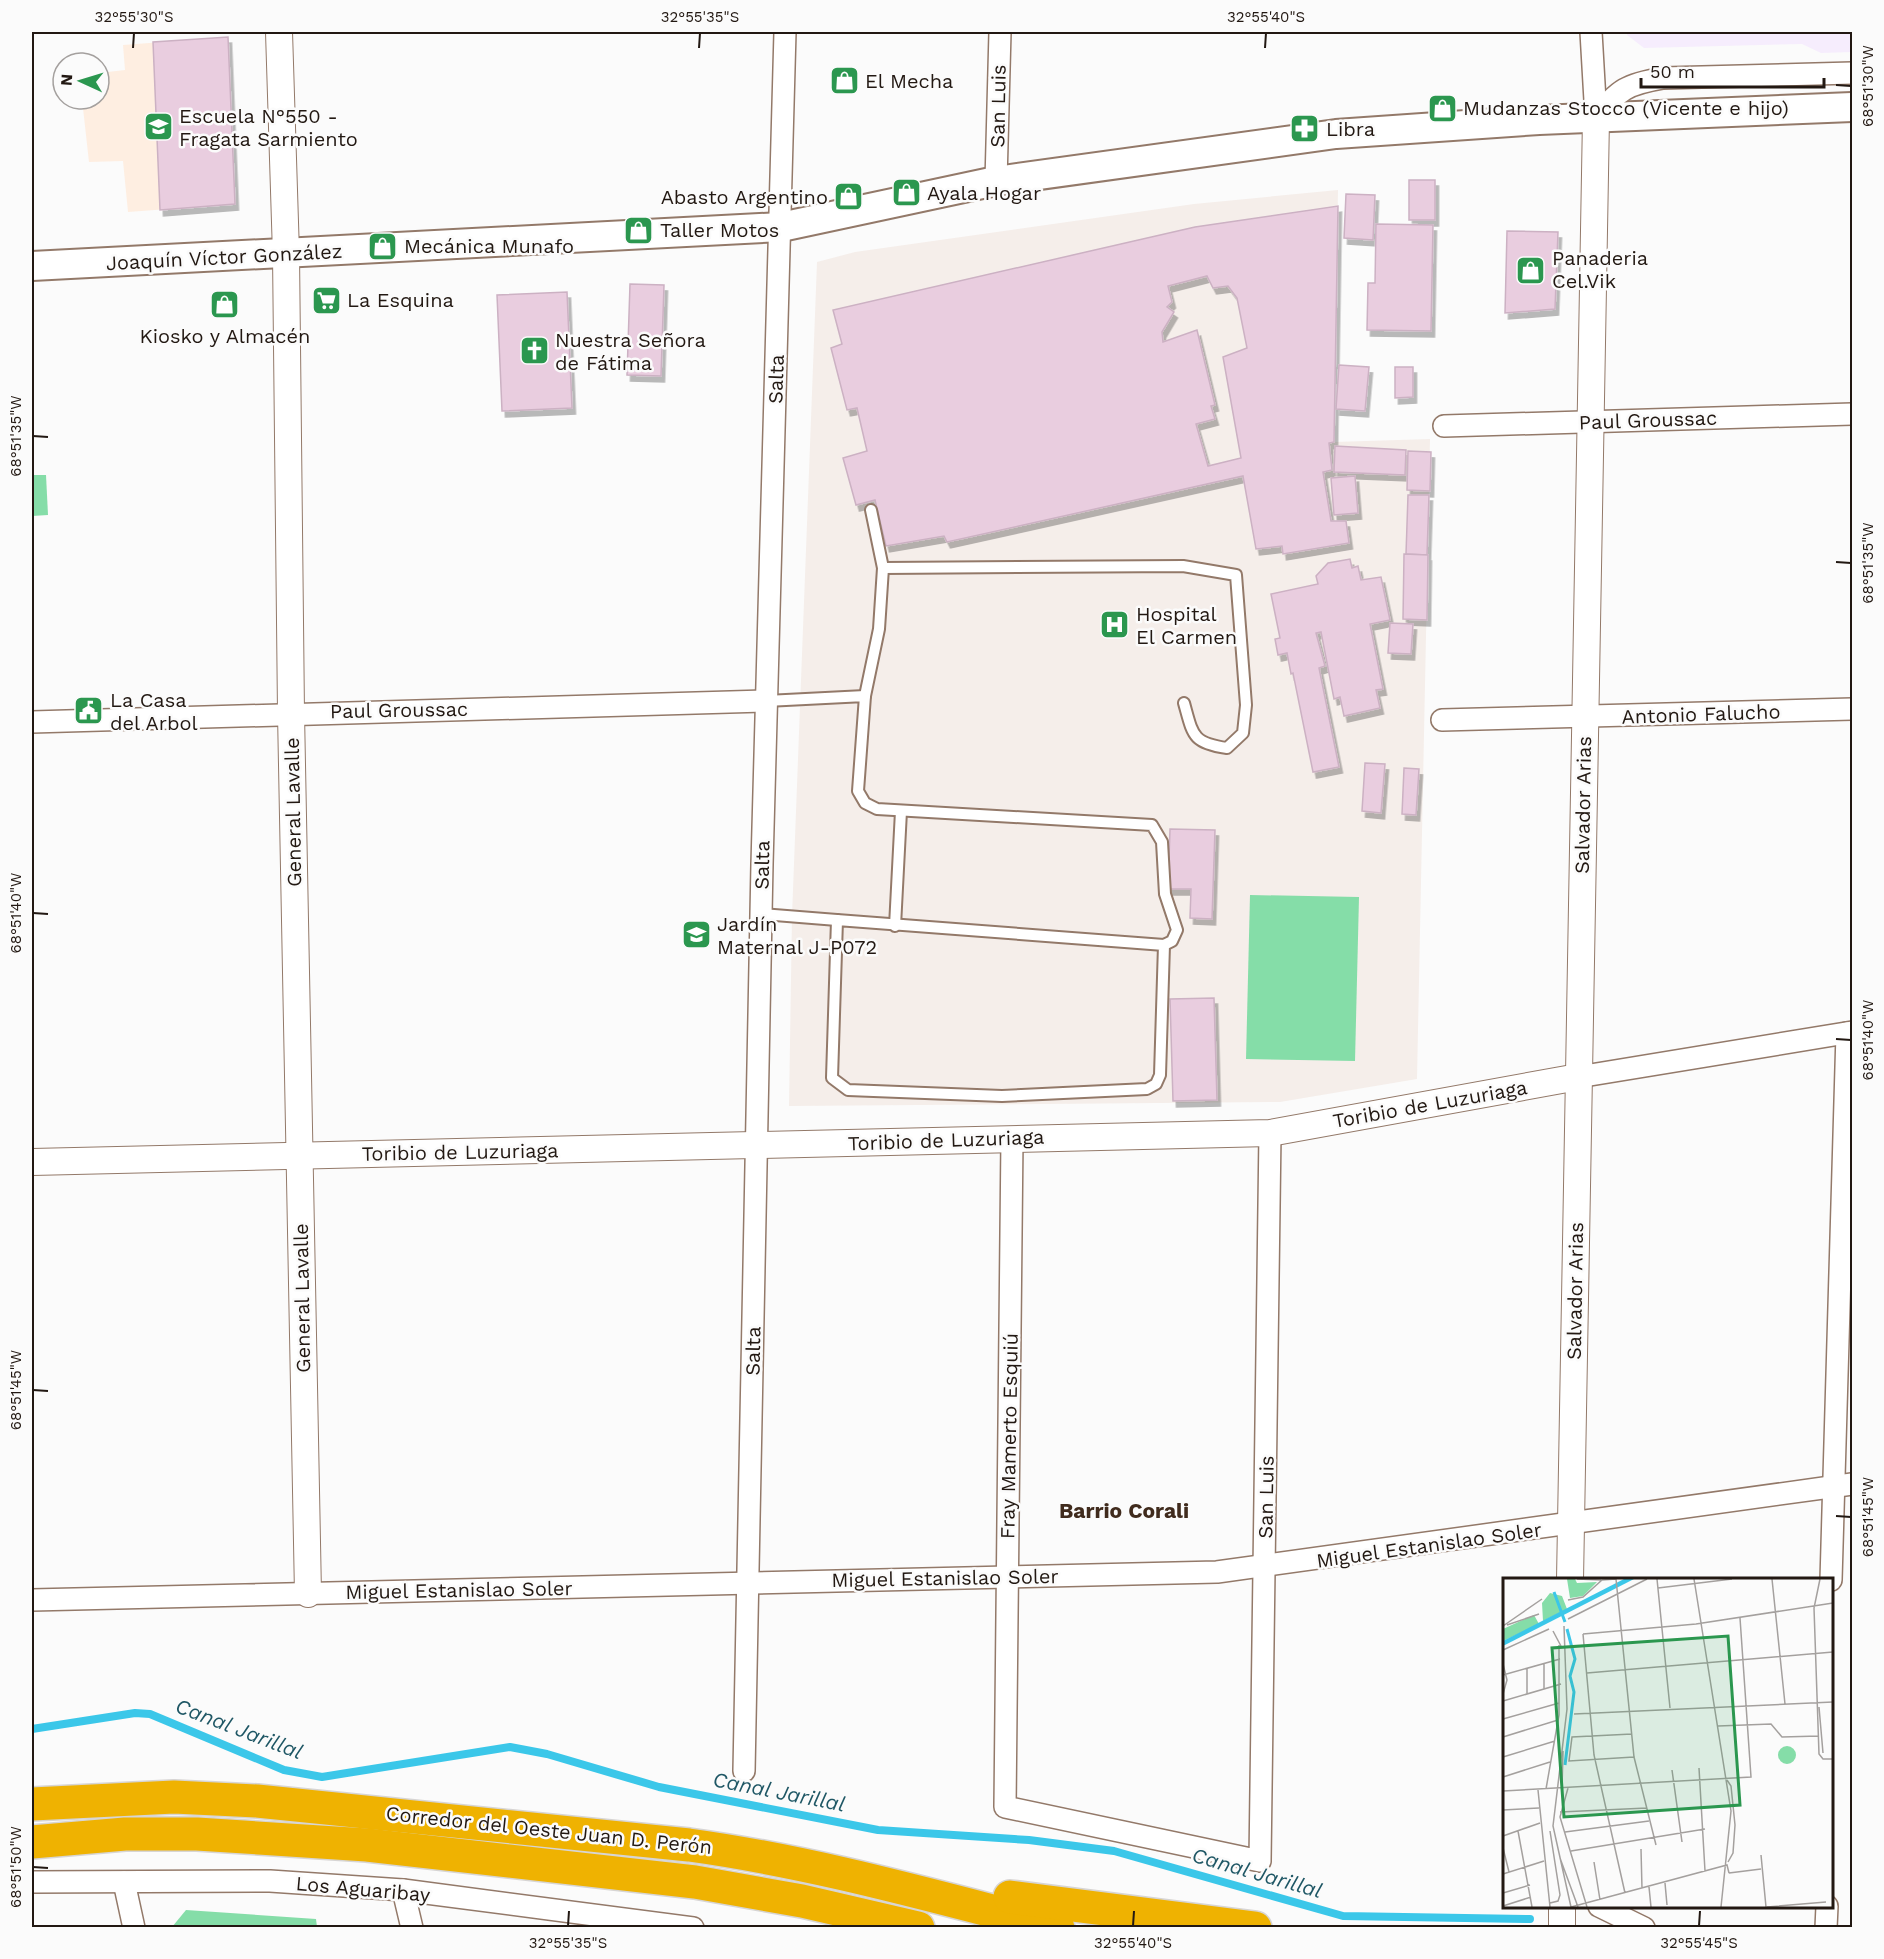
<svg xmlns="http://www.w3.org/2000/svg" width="1884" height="1959" viewBox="0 0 1884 1959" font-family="'Work Sans',sans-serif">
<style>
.commercial{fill:#f6edfd}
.built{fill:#f5eeea}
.education{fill:#feeee1}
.green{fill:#85dda8}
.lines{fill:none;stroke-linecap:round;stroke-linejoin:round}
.stream{stroke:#3bc7e9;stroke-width:8}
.building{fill:#e9cddf;stroke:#ccb1c3;stroke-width:1.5;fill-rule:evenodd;filter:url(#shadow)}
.service-casing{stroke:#937969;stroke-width:14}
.minor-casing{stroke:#937969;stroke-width:24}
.tertiary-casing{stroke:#937969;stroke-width:28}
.secondary-casing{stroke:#937969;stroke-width:32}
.motorway-casing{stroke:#d7d5d4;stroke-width:36}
.service{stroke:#fff;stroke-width:10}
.minor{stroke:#fff;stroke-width:21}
.tertiary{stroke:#fff;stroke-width:26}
.secondary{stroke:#fff;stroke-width:28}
.motorway{stroke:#efb201;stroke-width:33}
.ticks{fill:none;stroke:#221812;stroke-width:2}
.labels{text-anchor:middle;stroke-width:5;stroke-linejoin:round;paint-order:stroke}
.poi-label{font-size:20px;fill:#221812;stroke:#fbfbfb;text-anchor:start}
.street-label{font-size:20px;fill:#221812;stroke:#fbfbfb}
.neighbourhood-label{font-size:21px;font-weight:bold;fill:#402b1d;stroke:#fbfbfb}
.water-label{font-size:21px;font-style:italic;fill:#1f5765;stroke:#fbfbfb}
.inset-river{fill:none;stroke:#3bc7e9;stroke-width:3}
.inset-road{fill:none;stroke:#a4a09e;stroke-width:1.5}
.view{fill:#2b974f;fill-opacity:0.15;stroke:#2b974f;stroke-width:3}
.inset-edge{fill:none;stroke:#221812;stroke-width:3}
.neatline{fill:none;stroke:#221812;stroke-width:2}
.ticks-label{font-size:15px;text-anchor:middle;fill:#221812}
</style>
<defs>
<filter id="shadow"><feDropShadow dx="3.5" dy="6" stdDeviation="0" flood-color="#0004"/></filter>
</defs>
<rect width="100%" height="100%" fill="#fbfbfb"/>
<polygon class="commercial" points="1627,32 1852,32 1852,52 1821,53 1802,44 1644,48 1627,35"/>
<polygon class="built" points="1338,190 1334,442 1430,439 1417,1079 1280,1102 789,1106 792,916 817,262 855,252 1194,204"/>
<polygon class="education" points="228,37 235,204 128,212 123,161 89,162 82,99 99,99 99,73 125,70 123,45"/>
<g class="green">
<polygon points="32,475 46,475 48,515 32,516"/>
<polygon points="1250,895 1359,897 1355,1061 1246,1059"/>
<polygon points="186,1910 316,1919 317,1927 172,1927"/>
</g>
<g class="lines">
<polyline class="stream" points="32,1729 135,1713 150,1714 284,1770 322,1777 510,1747 547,1754 659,1787 878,1830 1029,1840 1114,1851 1343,1916 1530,1919"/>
</g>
<g class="building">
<polygon points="228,37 235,204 160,210 153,42"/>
<rect x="1409" y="180" width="26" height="40"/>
<polygon points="1346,194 1375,195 1373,240 1344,238"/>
<path d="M1338 206 1334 442 1329 443 1332 470 1323 472 1331 521H1346L1349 543 1283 554 1282 546 1256 549 1243 476 947 542 944 536 886 546 875 500 856 505 843 458 867 451 857 408 847 410 831 348 842 344 833 310 1195 227ZM1207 276 1213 288 1228 286 1237 298 1247 348 1223 357 1241 458 1208 466 1196 424 1215 419 1211 406 1215 405 1197 330 1163 342 1162 332 1174 312 1167 307 1172 302 1168 286Z"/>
<polygon points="1376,224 1433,225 1431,331 1367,330 1368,283 1375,283"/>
<polygon points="1507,231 1558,232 1555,309 1505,313"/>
<polygon points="630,284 664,285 661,376 627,375"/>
<polygon points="567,292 572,408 502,411 497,295"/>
<polygon points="1339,365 1369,367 1365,411 1336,409"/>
<polygon points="1395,367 1413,367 1413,397 1395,398"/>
<polygon points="1335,446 1406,450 1405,475 1334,472"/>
<polygon points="1408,451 1431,452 1430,491 1407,490"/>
<polygon points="1355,476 1358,513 1334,515 1331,478"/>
<polygon points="1408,495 1429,495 1427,555 1406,554"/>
<polygon points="1404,554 1428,555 1427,620 1403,619"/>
<polygon points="1350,559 1352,568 1358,566 1361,580 1381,577 1390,620 1370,624 1383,689 1376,690 1380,708 1344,716 1340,697 1334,699 1321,632 1316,633 1325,666 1319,668 1339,767 1313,772 1293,673 1291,674 1287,653 1278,655 1275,639 1280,638 1271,594 1318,584 1316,576 1328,563"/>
<polygon points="1390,623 1413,624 1411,654 1388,653"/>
<polygon points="1365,763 1385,764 1381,813 1362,811"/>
<polygon points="1404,768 1419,769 1416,815 1402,814"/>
<polygon points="1170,829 1215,830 1212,919 1190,918 1191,889 1168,889"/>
<polygon points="1214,998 1217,1100 1173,1101 1170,999"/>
</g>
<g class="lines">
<defs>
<g id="service">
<path d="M883 568 1183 566 1236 575 1246 705 1243 733 1227 748C1192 743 1193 735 1184 703"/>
<polyline points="865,696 879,629 883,568 871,510"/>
<polyline points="766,701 865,696 858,791 865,803 877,809 1152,825 1162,842 1165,894 1177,930 1172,941 1164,945 837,920 832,1078 848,1090 1002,1096 1147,1089 1156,1084 1160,1075 1164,945"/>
<polyline points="761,914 837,920"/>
<polyline points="895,926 901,811"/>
</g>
<g id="minor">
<polyline points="1591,32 1596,118"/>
<path d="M1596 118C1618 89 1628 84 1663 78L1852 73"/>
<polyline points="996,181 1000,32"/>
<polyline points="1444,426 1852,414"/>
<polyline points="1442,720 1852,709"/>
<polyline points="32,722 766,701"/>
<polyline points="1578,1077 1852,1032"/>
<polyline points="1012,1138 1005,1807 1260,1861 1270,1133"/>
<polyline points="1831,1580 1847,1033"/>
<polyline points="32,1600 1217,1572 1852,1484"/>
<polyline points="744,1771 762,864 785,32"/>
<polyline points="32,1882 270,1881 403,1890 693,1928"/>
<polyline points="124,1882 134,1928"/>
<polyline points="403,1890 412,1928"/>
<polyline points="1599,1906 1644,1928"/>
<polyline points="1826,1928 1827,1906"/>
</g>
<g id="tertiary">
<polyline points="279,32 286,254 291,713 308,1594"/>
<polyline points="32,1162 1270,1133 1578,1077"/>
<polyline points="1570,1580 1596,118"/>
<polyline points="1562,1928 1562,1906"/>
</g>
<polyline id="secondary" points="32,266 781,227 996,181 1336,134 1539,120 1852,107"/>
<g id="motorway">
<path d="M32 1804 174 1797 257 1801 689 1845C814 1862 936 1897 1058 1928"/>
<polyline points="32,1842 125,1834 197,1834 367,1845 695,1882 802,1901 918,1928"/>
<polyline points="1010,1897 1255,1928"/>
</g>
</defs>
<use href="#service" class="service-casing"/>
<use href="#minor" class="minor-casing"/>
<use href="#tertiary" class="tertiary-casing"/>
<use href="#secondary" class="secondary-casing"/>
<use href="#motorway" class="motorway-casing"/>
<use href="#service" class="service"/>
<use href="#minor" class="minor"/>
<use href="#tertiary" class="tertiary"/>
<use href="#secondary" class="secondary"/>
<use href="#motorway" class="motorway"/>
</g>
<path class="ticks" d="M133 48 134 33M699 48 700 33M1265 48 1266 33M1836 85 1851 86M33 436 48 437M1836 562 1851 563M33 913 48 914M1836 1039 1851 1040M33 1390 48 1391M1836 1516 1851 1517M33 1867 48 1868M568 1926 569 1911M1133 1926 1134 1911M1699 1926 1700 1911"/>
<defs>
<symbol id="shop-square" viewBox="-11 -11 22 22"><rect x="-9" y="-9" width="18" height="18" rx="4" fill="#2b974f" stroke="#fbfbfb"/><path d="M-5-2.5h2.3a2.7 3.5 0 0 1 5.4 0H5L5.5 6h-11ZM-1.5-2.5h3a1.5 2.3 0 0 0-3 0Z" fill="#fff"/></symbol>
<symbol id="school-square" viewBox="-11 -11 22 22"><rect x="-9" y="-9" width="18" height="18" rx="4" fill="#2b974f" stroke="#fbfbfb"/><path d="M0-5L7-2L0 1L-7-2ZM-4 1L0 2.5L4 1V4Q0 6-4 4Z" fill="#fff"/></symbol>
<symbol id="pharmacy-square" viewBox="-11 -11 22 22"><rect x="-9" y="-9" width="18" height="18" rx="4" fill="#2b974f" stroke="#fbfbfb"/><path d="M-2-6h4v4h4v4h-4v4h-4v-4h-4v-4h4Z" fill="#fff"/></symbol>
<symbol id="supermarket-square" viewBox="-11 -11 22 22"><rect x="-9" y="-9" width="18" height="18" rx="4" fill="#2b974f" stroke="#fbfbfb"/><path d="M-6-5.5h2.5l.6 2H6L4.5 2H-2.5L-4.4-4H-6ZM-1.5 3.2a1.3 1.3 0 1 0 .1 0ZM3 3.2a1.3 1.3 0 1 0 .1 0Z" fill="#fff"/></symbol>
<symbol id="church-square" viewBox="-11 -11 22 22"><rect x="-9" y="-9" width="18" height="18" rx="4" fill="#2b974f" stroke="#fbfbfb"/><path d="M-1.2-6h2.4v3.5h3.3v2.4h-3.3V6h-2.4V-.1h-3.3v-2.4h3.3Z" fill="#fff"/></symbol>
<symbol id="hospital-square" viewBox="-11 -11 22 22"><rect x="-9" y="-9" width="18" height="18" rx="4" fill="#2b974f" stroke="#fbfbfb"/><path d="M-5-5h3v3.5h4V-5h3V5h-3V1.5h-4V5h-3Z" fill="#fff"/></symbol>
<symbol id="civic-square" viewBox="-11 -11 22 22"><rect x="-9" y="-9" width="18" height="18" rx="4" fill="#2b974f" stroke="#fbfbfb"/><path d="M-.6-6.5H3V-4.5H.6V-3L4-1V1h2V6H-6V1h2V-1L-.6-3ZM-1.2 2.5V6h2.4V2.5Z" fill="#fff"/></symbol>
</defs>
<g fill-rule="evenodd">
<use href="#shop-square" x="828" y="64" width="33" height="33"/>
<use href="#shop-square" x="1426" y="92" width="33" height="33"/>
<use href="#school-square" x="142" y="110" width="33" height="33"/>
<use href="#pharmacy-square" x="1288" y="112" width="33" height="33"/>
<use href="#shop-square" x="890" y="176" width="33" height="33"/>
<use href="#shop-square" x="832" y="180" width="33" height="33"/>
<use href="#shop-square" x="622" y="214" width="33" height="33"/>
<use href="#shop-square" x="366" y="230" width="33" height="33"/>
<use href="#shop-square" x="1514" y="254" width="33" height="33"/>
<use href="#supermarket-square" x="310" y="284" width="33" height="33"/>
<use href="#shop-square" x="208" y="288" width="33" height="33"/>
<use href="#church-square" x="518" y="334" width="33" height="33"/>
<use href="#hospital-square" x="1098" y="608" width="33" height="33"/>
<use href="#civic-square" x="72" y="694" width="33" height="33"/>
<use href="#school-square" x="680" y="918" width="33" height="33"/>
</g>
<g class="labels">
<g class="poi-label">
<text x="865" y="88">El Mecha</text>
<text x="1463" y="115">Mudanzas Stocco (Vicente e hijo)</text>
<text x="179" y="123">Escuela N°550 -<tspan x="179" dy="23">Fragata Sarmiento</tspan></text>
<text x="1326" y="136">Libra</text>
<text x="927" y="200">Ayala Hogar</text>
<text x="828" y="204" text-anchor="end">Abasto Argentino</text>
<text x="660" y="237">Taller Motos</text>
<text x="404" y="253">Mecánica Munafo</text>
<text x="1552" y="265">Panaderia<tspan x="1552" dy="23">Cel.Vik</tspan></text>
<text x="347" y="307">La Esquina</text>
<text x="225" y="343" text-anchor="middle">Kiosko y Almacén</text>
<text x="555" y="347">Nuestra Señora<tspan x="555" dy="23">de Fátima</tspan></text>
<text x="1136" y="621">Hospital<tspan x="1136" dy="23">El Carmen</tspan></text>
<text x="110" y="707">La Casa<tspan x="110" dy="23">del Arbol</tspan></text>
<text x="717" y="931">Jardín<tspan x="717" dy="23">Maternal J-P072</tspan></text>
</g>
<g class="street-label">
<text transform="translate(998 106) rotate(-89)" y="7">San Luis</text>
<text transform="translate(224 257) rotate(-3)" y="7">Joaquín Víctor González</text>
<text transform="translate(776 379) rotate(-88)" y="7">Salta</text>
<text transform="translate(1648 420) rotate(-2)" y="7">Paul Groussac</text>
<text transform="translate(399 710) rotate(-1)" y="7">Paul Groussac</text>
<text transform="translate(1701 714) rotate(-2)" y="7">Antonio Falucho</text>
<text transform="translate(1583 805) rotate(-89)" y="7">Salvador Arias</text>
<text transform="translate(293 812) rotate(-91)" y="7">General Lavalle</text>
<text transform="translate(762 865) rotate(-89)" y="7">Salta</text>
<text transform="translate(1430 1104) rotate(-10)" y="7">Toribio de Luzuriaga</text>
<text transform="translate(946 1140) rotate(-2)" y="7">Toribio de Luzuriaga</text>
<text transform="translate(460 1152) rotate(-1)" y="7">Toribio de Luzuriaga</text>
<text transform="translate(1575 1291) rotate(-89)" y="7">Salvador Arias</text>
<text transform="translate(302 1298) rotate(-91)" y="7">General Lavalle</text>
<text transform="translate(753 1351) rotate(-89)" y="7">Salta</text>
<text transform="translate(1009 1436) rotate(-89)" y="7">Fray Mamerto Esquiú</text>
<text transform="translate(1266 1497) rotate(-89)" y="7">San Luis</text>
<text transform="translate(1429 1545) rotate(-8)" y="7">Miguel Estanislao Soler</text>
<text transform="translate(945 1578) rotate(-1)" y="7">Miguel Estanislao Soler</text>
<text transform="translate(459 1590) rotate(-1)" y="7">Miguel Estanislao Soler</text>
<text transform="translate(549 1830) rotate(6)" y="7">Corredor del Oeste Juan D. Perón</text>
<text transform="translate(363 1889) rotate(5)" y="7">Los Aguaribay</text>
</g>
<g class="neighbourhood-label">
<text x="1124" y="1518">Barrio Corali</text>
</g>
<g class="water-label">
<text transform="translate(239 1729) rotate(21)" y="7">Canal Jarillal</text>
<text transform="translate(779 1792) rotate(11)" y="7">Canal Jarillal</text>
<text transform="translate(1257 1873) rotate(16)" y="7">Canal Jarillal</text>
</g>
</g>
<g transform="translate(1503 1578)">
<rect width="330" height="330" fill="#fbfbfb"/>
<path d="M64 1H72L74 5 94 4 80 18 67 20ZM47 15 59 18 64 31 40 43 39 25ZM31 37 36 46 0 63V51ZM275 177a9 9 0 1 1 18 0a9 9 0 1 1-18 0Z" fill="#85dda8"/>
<path d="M121 1H131L0 68V63Z" fill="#3bc7e9"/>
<path class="inset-river" d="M51 14 62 44M62 187 71 114 67 98 72 81 64 51"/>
<path class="inset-road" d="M74 1 98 2M113 1 131 179 153 267M154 1 167 130M191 1 228 233 218 329M269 1 282 126M317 1 311 30 316 176 320 181H330M155 10 229 1M65 22 80 19 99 2 113 1M65 41 144 1M4 47 36 36M0 48 39 21M61 48 64 131 50 248 68 329M50 53 59 70M80 56 91 177 122 315M80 56 193 46 330 25M0 72 46 51M0 86 4 102 0 116M24 91V116M84 95 330 74M0 97 57 81M41 111V86M0 123 58 106M316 129 320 175M71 136 330 124M0 141 56 125M215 148 268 146 279 159 316 158M129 156 69 159 66 183 131 179M0 159 55 142M0 179 52 163M196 190 202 293M169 192 179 264M0 199 47 184M224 202 228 208 232 247 230 275 225 284M59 210 60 173M65 210 57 239 84 329M43 211 56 137V67M35 212 47 329M0 213 248 199 237 40M0 232 36 230M57 234 144 230M15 253 29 329M47 253 57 317 55 323 47 325M62 254 146 243M0 258 37 245M0 270 6 294M138 271 139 311M68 273 202 251M258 277 263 329M57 280 75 329M91 284 97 322M226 295 258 291M0 296 41 283M162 305 164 327M146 309 148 329M0 315 27 307M0 328 28 319M68 329 224 287 226 295M264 329 323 324"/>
<path class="view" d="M225 58 237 227 61 239 49 70Z"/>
<rect width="330" height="330" class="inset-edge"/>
</g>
<rect width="1884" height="1959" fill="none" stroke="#fbfbfb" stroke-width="66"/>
<g transform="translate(81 81) rotate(274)"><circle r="28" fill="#fbfbfb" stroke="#a4a09e" stroke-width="1.5"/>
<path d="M0-4.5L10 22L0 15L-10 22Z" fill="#2b974f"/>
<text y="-9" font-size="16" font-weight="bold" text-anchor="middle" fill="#221812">N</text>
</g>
<path d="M1641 78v9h183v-9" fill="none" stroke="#221812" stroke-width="3"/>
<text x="1650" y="78" font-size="18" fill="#221812" stroke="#fbfbfb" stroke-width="4.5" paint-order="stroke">50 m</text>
<rect x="33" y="33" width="1818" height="1893" class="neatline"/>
<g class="ticks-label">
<text x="134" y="22">32°55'30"S</text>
<text x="700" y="22">32°55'35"S</text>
<text x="1266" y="22">32°55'40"S</text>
<text transform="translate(1868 86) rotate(-90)" y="5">68°51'30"W</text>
<text transform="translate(16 436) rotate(-90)" y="5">68°51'35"W</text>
<text transform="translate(1868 563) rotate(-90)" y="5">68°51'35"W</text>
<text transform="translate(16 913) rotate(-90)" y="5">68°51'40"W</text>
<text transform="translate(1868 1040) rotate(-90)" y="5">68°51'40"W</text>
<text transform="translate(16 1390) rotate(-90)" y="5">68°51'45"W</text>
<text transform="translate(1868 1517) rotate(-90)" y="5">68°51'45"W</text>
<text transform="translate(16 1867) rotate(-90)" y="5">68°51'50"W</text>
<text x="568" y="1948">32°55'35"S</text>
<text x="1133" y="1948">32°55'40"S</text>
<text x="1699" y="1948">32°55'45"S</text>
</g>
</svg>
